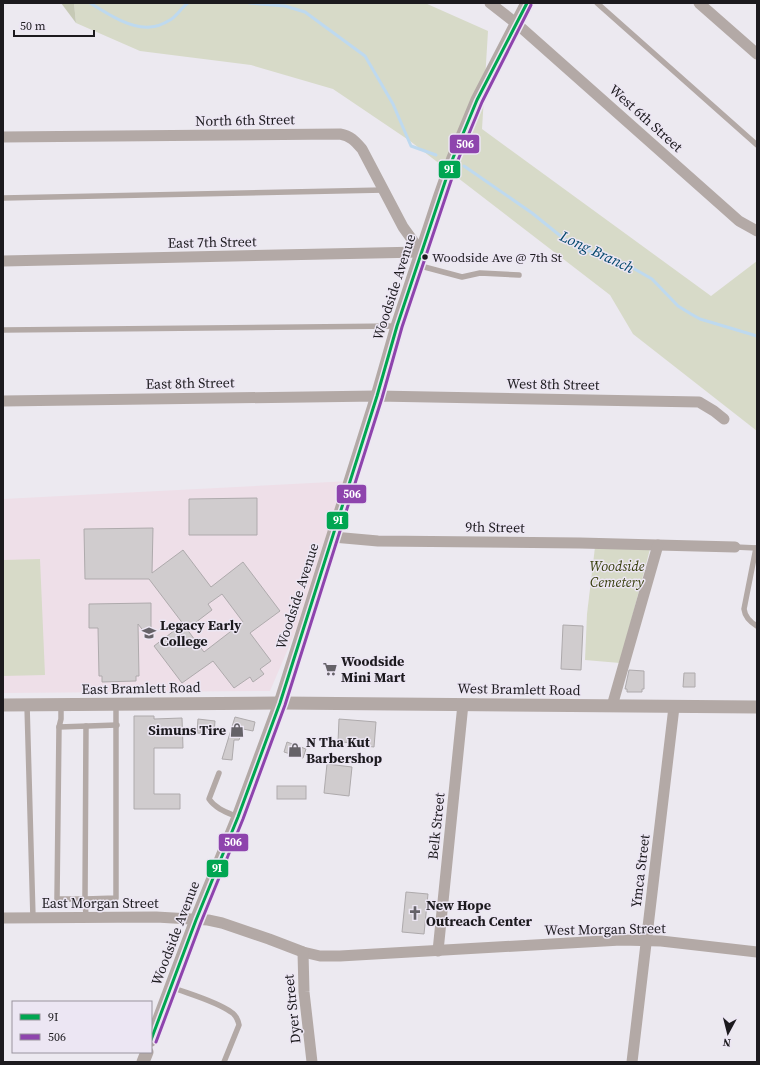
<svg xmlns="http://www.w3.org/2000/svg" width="760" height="1065" viewBox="0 0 760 1065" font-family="'Source Serif 4',serif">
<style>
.education{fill:#eedfe8}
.green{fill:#d7dac8}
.forest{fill:#c6c9b5}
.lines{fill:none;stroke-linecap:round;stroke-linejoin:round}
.stream{stroke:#bed9ef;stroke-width:3}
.building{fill:#d0ccce;stroke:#aeaaac}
.service{stroke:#b3a9a6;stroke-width:5.5}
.minor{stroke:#b3a9a6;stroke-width:11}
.tertiary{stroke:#b3a9a6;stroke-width:13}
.bus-1-casing{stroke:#ece6f3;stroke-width:6}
.bus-2-casing{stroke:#ece6f3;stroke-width:6}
.bus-1{stroke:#00a651;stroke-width:3}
.bus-2{stroke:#8e44ad;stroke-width:3}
.bus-dot{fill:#1c1a1e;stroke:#ece6f3;stroke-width:1.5}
.labels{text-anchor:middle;stroke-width:3;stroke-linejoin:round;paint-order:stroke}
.bus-label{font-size:13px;fill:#1c1a1e;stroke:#ece6f3;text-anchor:start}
.street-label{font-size:14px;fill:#1c1a1e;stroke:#ece6f3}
.park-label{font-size:14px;font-style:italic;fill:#363d0b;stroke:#ece6f3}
.poi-label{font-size:14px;font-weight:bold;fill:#1c1a1e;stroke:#ece6f3;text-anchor:start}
.water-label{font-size:15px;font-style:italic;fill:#00466b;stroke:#ece6f3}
.line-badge{stroke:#ece6f3;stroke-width:1.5}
.badge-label{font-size:11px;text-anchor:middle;font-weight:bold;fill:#fff}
</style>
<rect width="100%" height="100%" fill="#ece9f0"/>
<polygon class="education" points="350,481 320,574 270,691 3,693 3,499"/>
<g class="green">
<polygon points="74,3 425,3 488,31 482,129 711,296 757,261 757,431 633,334 610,295 410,141 333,89 251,65 140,51 76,23"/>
<polygon points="595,547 650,549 620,663 585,660 587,614"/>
<polygon points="40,559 45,675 3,676 3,560"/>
</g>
<polygon class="forest" points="61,3 74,3 76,23"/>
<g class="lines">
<g class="stream">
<path d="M90 3C106 13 130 29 150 27 156 27 165 23 170 20 177 16 181 8 188 3"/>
<polyline points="249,3 285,6 305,12 365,56 393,104 411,146 436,155"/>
<polyline points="464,166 532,213 563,238 595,254 624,263 652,279 678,306 691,314 700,319 757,336"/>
</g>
</g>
<g class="building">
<polygon points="257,498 257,535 189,535 189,499"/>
<polygon points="153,528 152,573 183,550 211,587 243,562 280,611 250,633 271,661 260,669 264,674 253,682 250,677 234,688 213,661 182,683 154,646 183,624 204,652 243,622 222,594 208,604 212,610 187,629 149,579 85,579 84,529"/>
<polygon points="151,603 151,633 145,633 138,624 139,676 136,676 136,681 102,682 102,676 99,676 98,628 89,628 89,604"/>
<polygon points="563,625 583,626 581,670 561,669"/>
<polygon points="629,670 644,671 644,689 642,689 642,692 627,692 627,689 625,689"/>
<polygon points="684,673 695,673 695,687 683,687"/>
<polygon points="134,716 154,716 154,719 182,718 183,748 154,748 154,794 180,794 180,809 134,809"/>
<polygon points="235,717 255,722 253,731 243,729 239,740 234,740 232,760 222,759"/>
<polygon points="198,719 215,721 214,734 197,733"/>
<polygon points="339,719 376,722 374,747 358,745 358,743 338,742"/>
<polygon points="287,742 306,749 303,758 284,752"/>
<polygon points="327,764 352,767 349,796 324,793"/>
<rect x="277" y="786" width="29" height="13"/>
<polygon points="406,892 428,894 424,934 402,932"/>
</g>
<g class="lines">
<g class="service">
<polyline points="597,3 757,145"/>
<polyline points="3,198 384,190"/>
<polyline points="417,265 462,277 480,273 519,275"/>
<polyline points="3,330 397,326"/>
<polyline points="735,547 757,548"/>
<path d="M756 548 744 609C745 617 750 622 757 626"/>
<polyline points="27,705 33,918"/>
<polyline points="61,705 61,719 59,727 117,725"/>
<polyline points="59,727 57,899 85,899 86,726"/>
<path d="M219 773 209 799C216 809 226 812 238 817"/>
<polyline points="86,917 85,899 116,898 116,705"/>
<path d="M171 987C189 994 216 1001 231 1012 236 1015 238 1020 239 1025L224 1062"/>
</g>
<g class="minor">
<polyline points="490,3 517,24 739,221 757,231"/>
<polyline points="699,3 757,54"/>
<path d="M3 137 340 134C351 136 355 141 362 149L403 227 421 252"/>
<polyline points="3,261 421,252"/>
<polyline points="3,401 377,396 699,402 714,411 724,419"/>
<polyline points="333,537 378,541 580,543 735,547"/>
<polyline points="612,706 658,545"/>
<polyline points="3,918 156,917 208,920 222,923 269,939 303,952 320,956 340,956 621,940 661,941 757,952"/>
<polyline points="438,951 463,704"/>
<polyline points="303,952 304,992 312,1062"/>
<polyline points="632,1062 674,707"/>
</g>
<g class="tertiary">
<polyline points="3,705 280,703 757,707"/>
<polyline points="151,1040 196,920 238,817 280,703 377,396 397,326 439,198 453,158 477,100 527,3"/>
<polyline points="143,1062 147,1052"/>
</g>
<defs>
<polyline id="bus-1" points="151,1040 196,920 238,817 280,703 377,396 397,326 453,158 477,100 527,3"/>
<polyline id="bus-2" points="156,1042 201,922 243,819 285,705 382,398 402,327 458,160 482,102 531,5"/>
</defs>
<use href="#bus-1" class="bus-1-casing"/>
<use href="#bus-2" class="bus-2-casing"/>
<use href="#bus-1" class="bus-1"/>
<use href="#bus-2" class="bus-2"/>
</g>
<defs>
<symbol id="school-bare" viewBox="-9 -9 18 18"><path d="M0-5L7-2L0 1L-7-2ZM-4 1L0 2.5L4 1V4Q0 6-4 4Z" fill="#656268" stroke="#ece6f3" stroke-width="2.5" paint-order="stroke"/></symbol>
<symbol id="supermarket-bare" viewBox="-9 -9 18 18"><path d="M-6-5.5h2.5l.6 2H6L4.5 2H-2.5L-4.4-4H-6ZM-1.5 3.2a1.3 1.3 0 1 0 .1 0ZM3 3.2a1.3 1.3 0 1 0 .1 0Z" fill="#656268" stroke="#ece6f3" stroke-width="2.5" paint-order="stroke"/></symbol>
<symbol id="shop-bare" viewBox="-9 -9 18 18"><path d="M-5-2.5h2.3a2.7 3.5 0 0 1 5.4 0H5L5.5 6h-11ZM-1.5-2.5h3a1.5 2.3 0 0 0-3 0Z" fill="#656268" stroke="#ece6f3" stroke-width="2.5" paint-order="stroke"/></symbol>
<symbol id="church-bare" viewBox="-9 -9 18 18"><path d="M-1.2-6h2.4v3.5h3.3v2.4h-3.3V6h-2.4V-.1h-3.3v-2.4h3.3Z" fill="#656268" stroke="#ece6f3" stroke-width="2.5" paint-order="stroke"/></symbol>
</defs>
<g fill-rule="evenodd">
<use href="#school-bare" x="139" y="623" width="20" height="20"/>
<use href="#supermarket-bare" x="320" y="659" width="20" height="20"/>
<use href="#shop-bare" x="227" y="720" width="20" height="20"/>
<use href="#shop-bare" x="285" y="740" width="20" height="20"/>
<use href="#church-bare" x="405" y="903" width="20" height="20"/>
</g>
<circle class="bus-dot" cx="425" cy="257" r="3.5"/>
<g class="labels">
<g class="bus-label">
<text x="432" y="262">Woodside Ave @ 7th St</text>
</g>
<g class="street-label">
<text transform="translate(646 118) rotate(42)" y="5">West 6th Street</text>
<text transform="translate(245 120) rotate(-1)" y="5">North 6th Street</text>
<text transform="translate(212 242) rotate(-1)" y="5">East 7th Street</text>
<text transform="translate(394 287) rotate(-72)" y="5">Woodside Avenue</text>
<text transform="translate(190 383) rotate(-1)" y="5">East 8th Street</text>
<text transform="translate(553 384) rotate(1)" y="5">West 8th Street</text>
<text transform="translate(495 527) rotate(1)" y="5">9th Street</text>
<text transform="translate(297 596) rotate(-72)" y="5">Woodside Avenue</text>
<text transform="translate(141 688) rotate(-1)" y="5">East Bramlett Road</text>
<text transform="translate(519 689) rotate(1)" y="5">West Bramlett Road</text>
<text transform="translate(436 826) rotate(-84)" y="5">Belk Street</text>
<text transform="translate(640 871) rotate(-83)" y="5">Ymca Street</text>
<text x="100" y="908">East Morgan Street</text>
<text transform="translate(605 929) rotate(-1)" y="5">West Morgan Street</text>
<text transform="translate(175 933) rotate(-69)" y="5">Woodside Avenue</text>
<text transform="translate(292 1009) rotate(-96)" y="5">Dyer Street</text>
</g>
<g class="park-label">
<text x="617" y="571">Woodside<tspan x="617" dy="16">Cemetery</tspan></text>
</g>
<g class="poi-label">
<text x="160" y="630">Legacy Early<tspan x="160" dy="16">College</tspan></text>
<text x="341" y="666">Woodside<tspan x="341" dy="16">Mini Mart</tspan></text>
<text x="226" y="735" text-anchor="end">Simuns Tire</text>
<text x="306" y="747">N Tha Kut<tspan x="306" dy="16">Barbershop</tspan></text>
<text x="426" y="910">New Hope<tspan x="426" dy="16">Outreach Center</tspan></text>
</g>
<g class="water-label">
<text transform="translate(597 252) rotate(25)" y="5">Long Branch</text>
</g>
</g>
<g class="line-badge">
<rect x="449" y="134" width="31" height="20" rx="4" fill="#8e44ad"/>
<rect x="438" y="160" width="23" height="19" rx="4" fill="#00a651"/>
<rect x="336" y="484" width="31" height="20" rx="4" fill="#8e44ad"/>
<rect x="326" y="511" width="23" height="19" rx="4" fill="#00a651"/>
<rect x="218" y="833" width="31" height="19" rx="4" fill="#8e44ad"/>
<rect x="206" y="859" width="23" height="19" rx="4" fill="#00a651"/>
</g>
<g class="badge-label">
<text x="465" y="148">506</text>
<text x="449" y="173">9I</text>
<text x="352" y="498">506</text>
<text x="338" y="524">9I</text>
<text x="233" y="846">506</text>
<text x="217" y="872">9I</text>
</g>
<rect width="760" height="1065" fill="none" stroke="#1c1a1e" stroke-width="8"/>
<rect x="12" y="1001" width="140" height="52" fill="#ece6f3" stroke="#99949e"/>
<rect x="20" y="1014" width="20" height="6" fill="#00a651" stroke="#99949e"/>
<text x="48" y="1021" font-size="12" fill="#1c1a1e">9I</text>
<rect x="20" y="1034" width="20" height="6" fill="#8e44ad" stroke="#99949e"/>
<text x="48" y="1041" font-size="12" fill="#1c1a1e">506</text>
<g transform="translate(728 1033) rotate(187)" stroke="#ece6f3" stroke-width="3" paint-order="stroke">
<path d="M0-3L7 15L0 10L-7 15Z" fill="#1c1a1e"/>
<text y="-6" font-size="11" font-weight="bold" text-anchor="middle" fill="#1c1a1e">N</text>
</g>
<path d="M14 30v6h80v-6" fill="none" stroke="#1c1a1e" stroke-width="2"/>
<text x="20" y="30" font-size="12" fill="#1c1a1e" stroke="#ece6f3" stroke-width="3" paint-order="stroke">50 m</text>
</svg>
